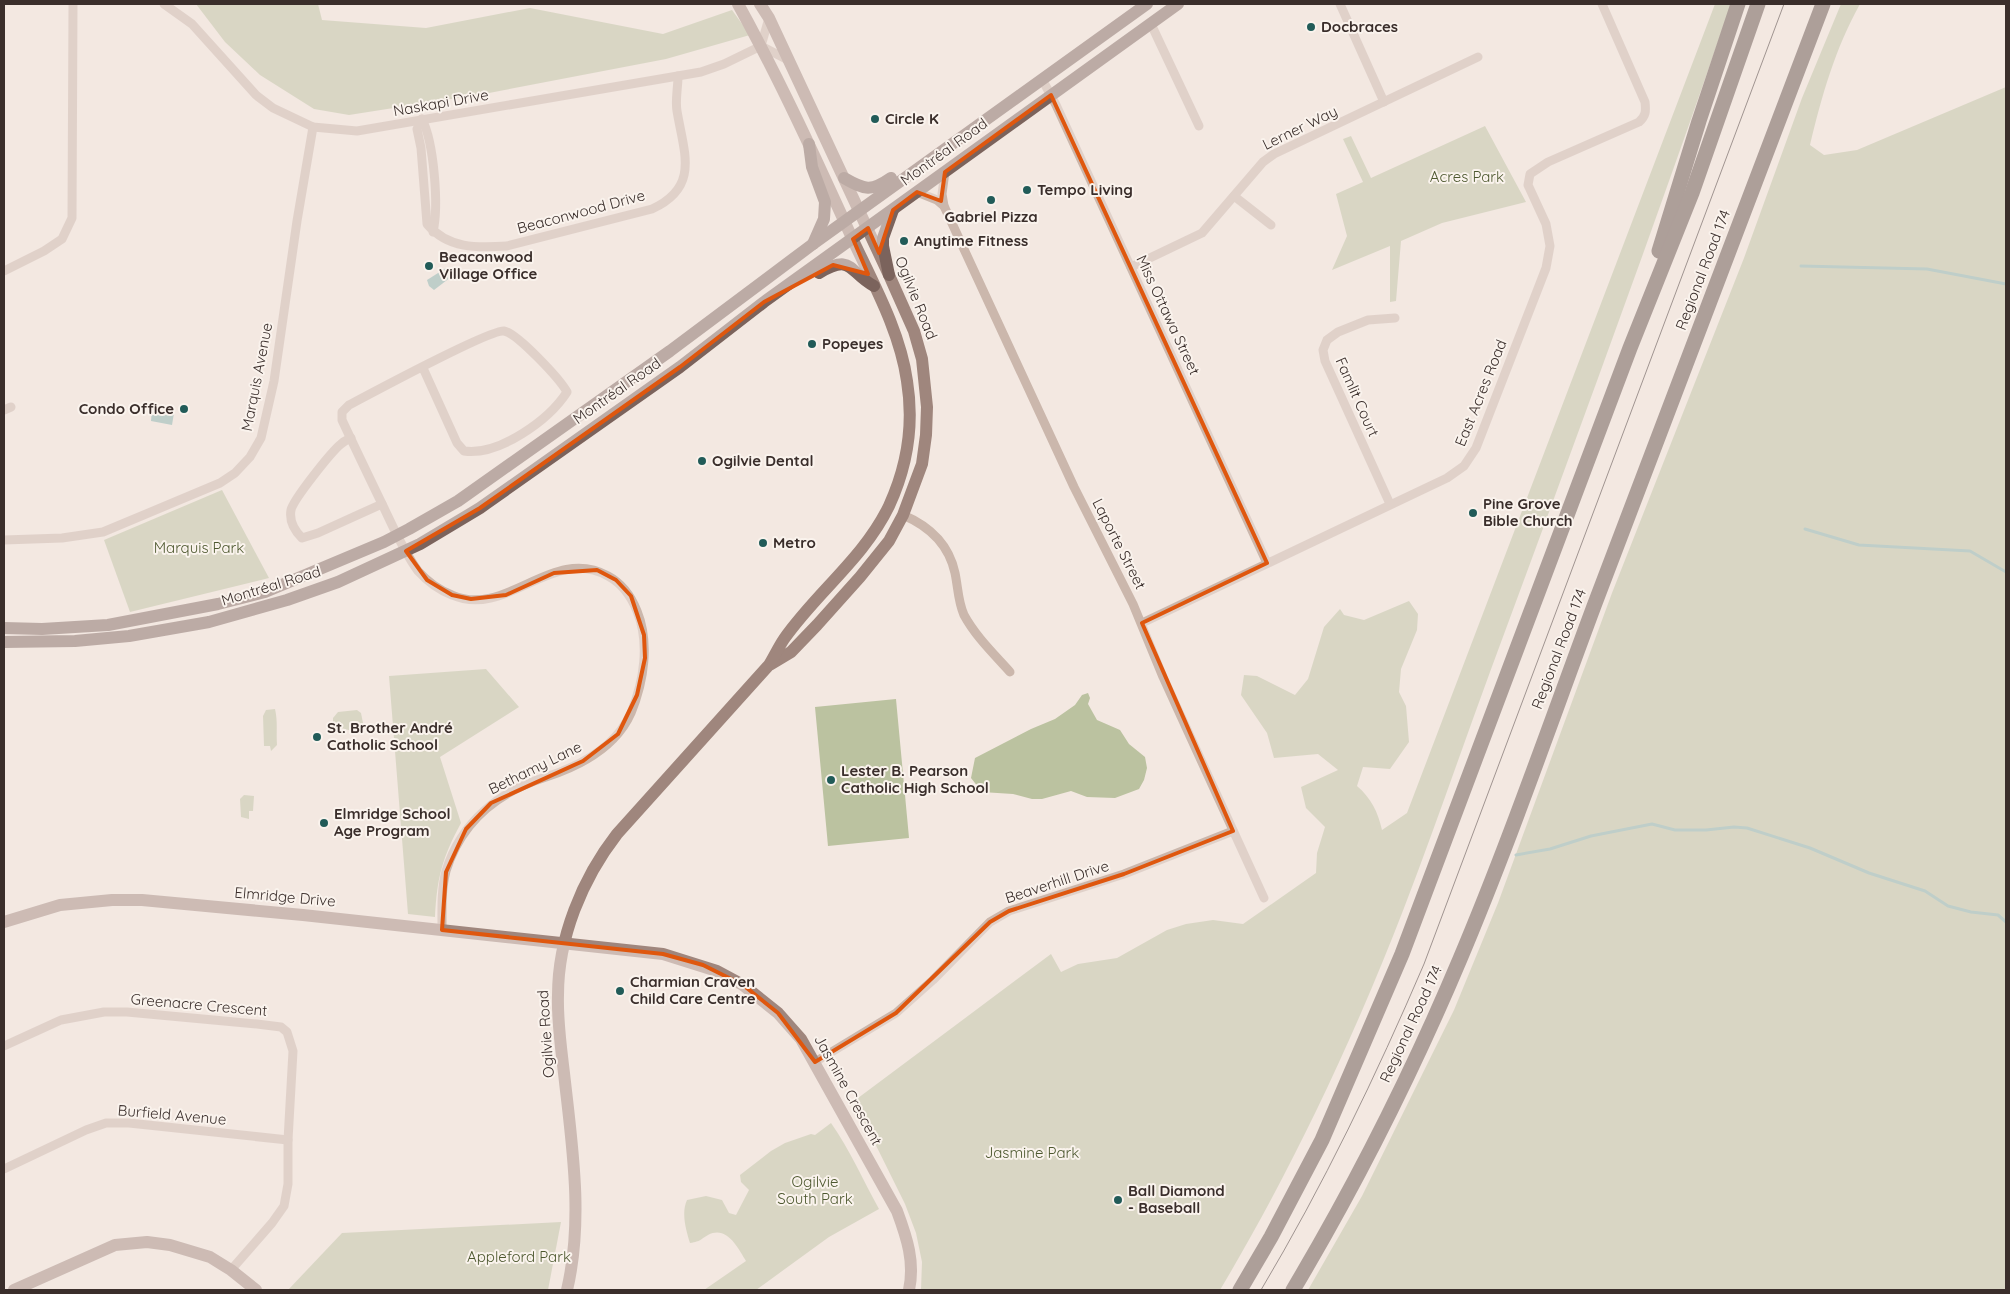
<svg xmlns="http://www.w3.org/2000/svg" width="2010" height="1294" viewBox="0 0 2010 1294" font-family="Quicksand,sans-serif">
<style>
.green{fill:#bbc2a0}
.water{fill:#80b0ac}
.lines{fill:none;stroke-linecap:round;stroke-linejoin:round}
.stream{stroke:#80b0ac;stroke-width:3}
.street{stroke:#cbb7ac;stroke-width:9}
.secondary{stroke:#9f867d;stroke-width:12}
.primary{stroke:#7b635c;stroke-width:12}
.highway{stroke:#5a4742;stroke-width:15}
.tram{stroke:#3a2e2b;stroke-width:1}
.marked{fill:none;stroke:#df570e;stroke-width:4;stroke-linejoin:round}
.poi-dot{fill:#215b58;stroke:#faf3ed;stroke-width:2}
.labels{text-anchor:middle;stroke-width:4;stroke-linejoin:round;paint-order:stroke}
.poi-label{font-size:15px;font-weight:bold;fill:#3a2e2b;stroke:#faf3ed;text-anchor:start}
.street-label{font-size:15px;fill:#3a2e2b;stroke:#faf3ed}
.park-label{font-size:15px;fill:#4d582f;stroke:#faf3ed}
</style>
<rect width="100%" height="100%" fill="#f3e8e1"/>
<g class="green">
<polygon points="196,4 318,4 322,20 426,28 530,8 663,34 732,10 750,35 666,59 489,93 349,115 314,109 260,75 225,42"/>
<path d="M1715 4H1731C1654 228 1572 450 1490 672 1461 751 1434 830 1404 908 1353 1040 1292 1169 1220 1290H921L922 1262 916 1233 905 1204 854 1101 1051 954 1061 972 1078 964 1117 958 1167 930 1186 924 1213 920 1243 924 1316 873 1317 853 1325 827 1306 808 1301 787 1338 770 1318 754 1274 758 1267 733 1241 695 1244 675 1257 676 1295 695 1308 679 1324 627 1340 609 1344 615 1364 620 1409 601 1418 614 1417 630 1401 669 1399 692 1406 706 1409 742 1390 769 1363 767 1357 786C1371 798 1378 812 1382 830L1407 813Z"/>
<path d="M1841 4H1860C1835 49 1822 95 1810 145L1824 155 1857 150 2006 87V1290H1308L1362 1196 1454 1010 1498 903 1612 593 1744 258 1802 98Z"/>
<polygon points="1485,126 1526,202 1442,223 1401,241 1396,301 1390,302 1390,246 1332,270 1347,236 1336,194 1363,182 1343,139 1351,136 1371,178"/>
<polygon points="222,490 269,578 130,612 104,540"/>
<path d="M486 669 519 707 440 757 461 823C442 858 437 878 435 917L408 914 389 676Z"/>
<polygon points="1088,693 1090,698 1088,704 1097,720 1120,730 1129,744 1145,757 1147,768 1144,780 1139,789 1115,798 1087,797 1071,791 1042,799 1032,799 1013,794 982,792 971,778 975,758 1031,729 1055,719 1075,705 1082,695"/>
<polygon points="896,699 909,838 828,846 815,707"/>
<path d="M275 709C278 722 276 732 277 745L271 751 270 746H264L263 716 266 710Z"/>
<polygon points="357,710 361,713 363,723 355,732 335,726 333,723 333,718 338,712"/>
<polygon points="244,795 254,796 253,811 249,811 249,819 241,817 240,799"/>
<path d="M831 1123C850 1150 863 1180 879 1209L829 1237 756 1290H704L746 1261C738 1248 727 1225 708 1235 699 1240 702 1241 690 1243 686 1230 681 1213 687 1200L706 1196 722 1200 729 1213 736 1215 749 1190 741 1182 740 1175 771 1151 785 1143 811 1134 815 1135Z"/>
<polygon points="561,1222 548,1290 288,1290 342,1233"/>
</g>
<g class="water">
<polygon points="446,268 450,272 451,277 434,290 429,286 427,280"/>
<polygon points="152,409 174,413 172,425 151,421"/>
</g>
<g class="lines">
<g class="stream">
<polyline points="1801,266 1927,269 2006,284"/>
<polyline points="1805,529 1859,545 1970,551 2006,572"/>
<polyline points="1516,855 1550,849 1591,836 1652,824 1675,830 1706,830 1734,827 1747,828 1810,848 1869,873 1925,891 1948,906 1971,912 1998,915 2006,922"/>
</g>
<g class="street">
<polyline points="164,4 192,24 256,95 273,108 313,127 357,131 701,72 724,64 761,46 769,18"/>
<polyline points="1340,4 1384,102"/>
<polyline points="1151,24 1199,126"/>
<polyline points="761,46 788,60"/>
<polyline points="1042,79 1056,105 1267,563"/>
<path d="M422 119 417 129 421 148 427 224C448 249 477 248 507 246L652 209C700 187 684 153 677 111 675 100 678 88 678 76"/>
<path d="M422 119C434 143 439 205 433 232"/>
<polyline points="945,172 942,194 944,206 1074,487 1133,604 1163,677 1264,898"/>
<polyline points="917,192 937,200 944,206"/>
<polyline points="1234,196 1271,225"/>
<polyline points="1131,267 1202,233 1263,162 1274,154 1478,57"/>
<polyline points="4,271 44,251 62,239 72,218 73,4"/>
<path d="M423 368 457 443 464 451C499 456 549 420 567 392 560 379 517 333 504 331 490 329 370 394 349 405L342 412V420C356 450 370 479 384 508 394 529 404 552 418 571 427 581 439 590 452 595 507 619 552 545 608 576 623 584 631 596 637 611 650 643 644 681 631 713 616 747 580 766 546 777 498 792 461 822 446 871 441 890 442 910 442 930"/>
<polyline points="4,410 11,407"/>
<path d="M351 438C347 440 344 441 341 444 331 452 293 500 291 510 289 521 294 530 302 538L318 533 382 504"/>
<polyline points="1390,504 1325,361 1323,350 1327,340 1338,332 1368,320 1395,318"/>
<path d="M903 515C929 526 949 545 955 573 958 587 958 602 964 615 976 637 994 654 1010 672"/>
<polyline points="4,540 62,538 103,532 220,483 235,473 250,457 261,438 274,381 297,221 313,127"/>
<path d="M1142 623 1447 478 1464 466 1476 448 1546 268 1550 246 1546 224 1528 185 1530 174 1548 162 1639 122C1646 116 1646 111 1645 102L1602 4"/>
<polyline points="4,1046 61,1020 104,1012 127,1012 257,1024 281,1027 287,1032 293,1051 288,1140 288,1184 284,1206 272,1223 231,1270"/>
<polyline points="815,1062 896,1013 933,980 990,922 1009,911 1124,874 1233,831"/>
<polyline points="4,1169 86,1130 106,1123 129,1123 288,1140"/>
</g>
<g class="secondary">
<polyline points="760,4 769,18 889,275 914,331 922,359 927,407 926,435 922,464 903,515 889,541 860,577 817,625 791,652 771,664"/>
<path d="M4 922 60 905 112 900H142L303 915 663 954 717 971 743 985 778 1013 801 1039 897 1211C907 1238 915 1262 909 1290"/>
<polyline points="14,1290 115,1245 147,1242 170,1245 210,1257 231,1270 256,1290"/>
<path d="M567 1290C583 1222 573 1152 565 1082 562 1054 557 1024 558 995 558 938 582 879 617 834L769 665C774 657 778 648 784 639 816 593 864 558 889 506 907 467 914 424 907 381 900 331 873 283 852 238 816 159 780 80 738 4"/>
</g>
<g class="primary">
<polyline points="809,144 812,167 825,202 824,219 813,244"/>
<path d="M844 178C865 190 871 192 891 178"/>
<path d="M819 273C853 253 848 272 874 286"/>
<polyline points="889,275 883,246 883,238 893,210"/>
<polyline points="4,628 42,629 108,625 218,604 265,592 384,542 409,529 458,501 670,351 813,244 1147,4"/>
<polyline points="4,642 75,641 129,636 209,622 287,600 338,582 420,544 480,508 680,367 764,302 1178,4"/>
</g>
<g class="highway">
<polyline points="1659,251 1699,121 1738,4"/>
<polyline points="1240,1290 1271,1237 1322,1140 1402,954 1630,348 1692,193 1758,4"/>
<path d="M1293 1290C1356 1184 1412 1073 1460 959 1509 843 1550 724 1594 606 1669 405 1748 205 1823 4"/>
</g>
<path class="tram" d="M1261 1290C1323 1186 1376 1076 1424 964L1784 4"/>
</g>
<path d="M0 0H2010V1294H0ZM1051 95 1267 563 1142 623 1233 831 1124 874 1009 911 990 922 896 1013 815 1062 778 1013 743 985 703 965 663 954 442 930 446 872 466 829 491 803 583 761 618 734 637 695 645 658 644 635 631 596 616 580 597 570 554 573 506 595 471 599 452 595 427 580 406 551 480 508 680 367 764 302 833 265 868 274 853 239 868 228 879 253 893 210 917 192 941 201 945 172Z" fill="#f3e8e1" fill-opacity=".55" fill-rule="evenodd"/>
<path class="marked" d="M1051 95 1267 563 1142 623 1233 831 1124 874 1009 911 990 922 896 1013 815 1062 778 1013 743 985 703 965 663 954 442 930 446 872 466 829 491 803 583 761 618 734 637 695 645 658 644 635 631 596 616 580 597 570 554 573 506 595 471 599 452 595 427 580 406 551 480 508 680 367 764 302 833 265 868 274 853 239 868 228 879 253 893 210 917 192 941 201 945 172Z"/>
<g class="poi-dot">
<circle cx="1311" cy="27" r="5"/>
<circle cx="875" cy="119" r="5"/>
<circle cx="1027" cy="190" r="5"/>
<circle cx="991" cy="200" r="5"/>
<circle cx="904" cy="241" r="5"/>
<circle cx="429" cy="266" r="5"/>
<circle cx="812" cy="344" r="5"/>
<circle cx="184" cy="409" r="5"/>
<circle cx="702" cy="461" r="5"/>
<circle cx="1473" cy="513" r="5"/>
<circle cx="763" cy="543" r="5"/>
<circle cx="317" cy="737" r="5"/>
<circle cx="831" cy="780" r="5"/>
<circle cx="324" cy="823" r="5"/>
<circle cx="620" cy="991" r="5"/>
<circle cx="1118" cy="1200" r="5"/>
</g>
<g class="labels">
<g class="poi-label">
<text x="1321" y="32">Docbraces</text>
<text x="885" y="124">Circle K</text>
<text x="1037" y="195">Tempo Living</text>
<text x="991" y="222" text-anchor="middle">Gabriel Pizza</text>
<text x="914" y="246">Anytime Fitness</text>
<text x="439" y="262">Beaconwood<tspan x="439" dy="17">Village Office</tspan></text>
<text x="822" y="349">Popeyes</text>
<text x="174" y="414" text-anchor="end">Condo Office</text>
<text x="712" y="466">Ogilvie Dental</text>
<text x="1483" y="509">Pine Grove<tspan x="1483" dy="17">Bible Church</tspan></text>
<text x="773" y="548">Metro</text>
<text x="327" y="733">St. Brother André<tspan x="327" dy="17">Catholic School</tspan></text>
<text x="841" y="776">Lester B. Pearson<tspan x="841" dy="17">Catholic High School</tspan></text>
<text x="334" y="819">Elmridge School<tspan x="334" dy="17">Age Program</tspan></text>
<text x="630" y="987">Charmian Craven<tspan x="630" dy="17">Child Care Centre</tspan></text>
<text x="1128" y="1196">Ball Diamond<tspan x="1128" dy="17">- Baseball</tspan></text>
</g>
<g class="street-label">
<text transform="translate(441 103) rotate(-10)" y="5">Naskapi Drive</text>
<text transform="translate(1300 128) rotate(-26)" y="5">Lerner Way</text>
<text transform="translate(944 152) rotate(-36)" y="5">Montréal Road</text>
<text transform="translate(581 212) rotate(-15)" y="5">Beaconwood Drive</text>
<text transform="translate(1703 270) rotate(-69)" y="5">Regional Road 174</text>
<text transform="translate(916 298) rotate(68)" y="5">Ogilvie Road</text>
<text transform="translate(1168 315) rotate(65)" y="5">Miss Ottawa Street</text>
<text transform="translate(257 377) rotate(-79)" y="5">Marquis Avenue</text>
<text transform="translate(617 391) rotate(-35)" y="5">Montréal Road</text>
<text transform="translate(1481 393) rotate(-68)" y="5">East Acres Road</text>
<text transform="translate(1357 397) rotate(66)" y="5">Famlit Court</text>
<text transform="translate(1119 544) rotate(63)" y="5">Laporte Street</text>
<text transform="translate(271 586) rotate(-17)" y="5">Montréal Road</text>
<text transform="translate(1559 649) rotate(-69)" y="5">Regional Road 174</text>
<text transform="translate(535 768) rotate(-26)" y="5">Bethamy Lane</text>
<text transform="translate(1057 882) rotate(-18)" y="5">Beaverhill Drive</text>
<text transform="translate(285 897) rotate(5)" y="5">Elmridge Drive</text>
<text transform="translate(199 1005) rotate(5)" y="5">Greenacre Crescent</text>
<text transform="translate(1411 1024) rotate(-65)" y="5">Regional Road 174</text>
<text transform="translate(546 1034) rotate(-94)" y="5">Ogilvie Road</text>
<text transform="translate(848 1090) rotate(61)" y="5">Jasmine Crescent</text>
<text transform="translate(172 1115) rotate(5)" y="5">Burfield Avenue</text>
</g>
<g class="park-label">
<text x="1467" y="182">Acres Park</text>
<text x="199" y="553">Marquis Park</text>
<text x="1032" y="1158">Jasmine Park</text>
<text x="815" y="1187">Ogilvie<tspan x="815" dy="17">South Park</tspan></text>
<text x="519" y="1262">Appleford Park</text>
</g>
</g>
<rect width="2010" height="1294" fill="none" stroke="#3a2e2b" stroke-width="10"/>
</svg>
